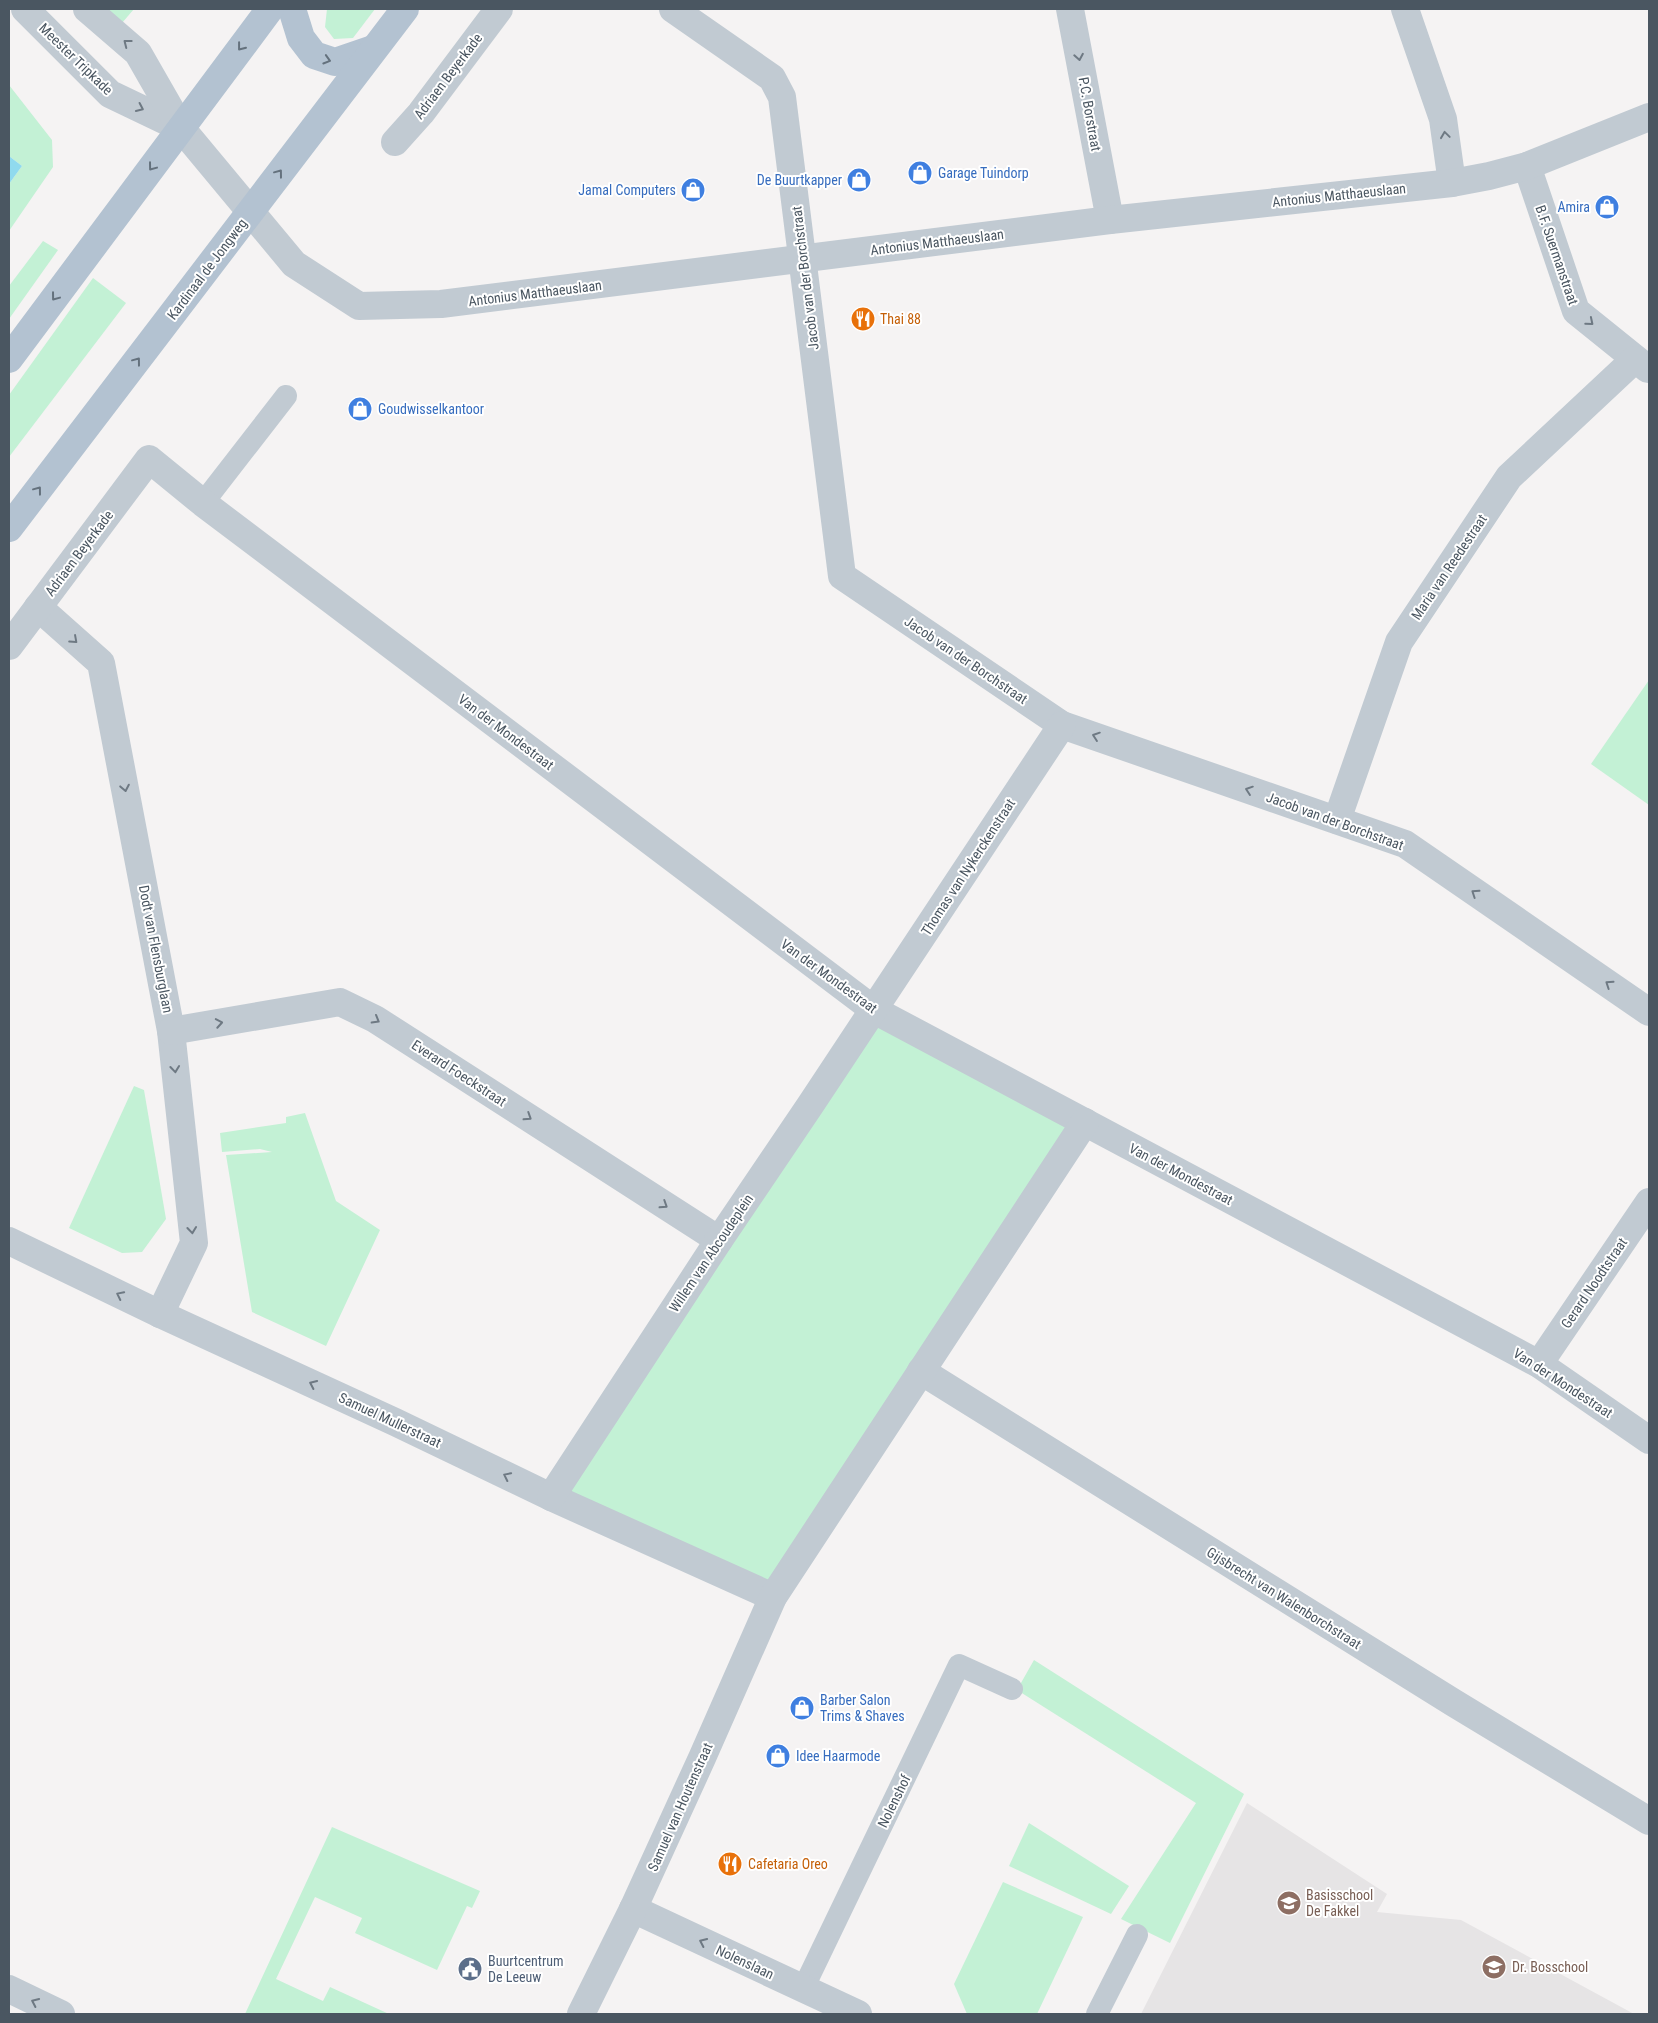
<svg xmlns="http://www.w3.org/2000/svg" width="1658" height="2023" viewBox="0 0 1658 2023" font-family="'Roboto Condensed',sans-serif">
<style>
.education{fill:#e6e4e5}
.green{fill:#c3f1d5}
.water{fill:#90daee}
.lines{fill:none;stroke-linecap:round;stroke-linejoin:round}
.service{stroke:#c1cad2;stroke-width:22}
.minor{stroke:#c1cad2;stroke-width:28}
.tertiary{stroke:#c1cad2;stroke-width:28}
.primary{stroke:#b3c2d1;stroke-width:28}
.oneway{stroke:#6e7983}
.oneway2{stroke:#64717d}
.labels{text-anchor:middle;stroke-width:4;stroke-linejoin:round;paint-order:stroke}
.street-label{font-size:14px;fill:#4a5661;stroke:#fff}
.shop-label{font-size:14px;fill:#366cbe;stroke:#fff;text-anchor:start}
.food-label{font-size:14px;fill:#c56008;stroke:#fff;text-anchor:start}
.education-label{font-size:14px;fill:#785e54;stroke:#fff;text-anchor:start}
.service-label{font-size:14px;fill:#4e5e75;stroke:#fff;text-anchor:start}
</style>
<rect width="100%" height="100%" fill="#f5f3f3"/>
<polygon class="education" points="1247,1803 1387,1894 1377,1912 1461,1920 1634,2014 1141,2014"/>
<g class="green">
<polygon points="105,9 134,9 122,23"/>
<polygon points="327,9 375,9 353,38 334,39 325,27"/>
<polygon points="9,85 52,140 53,167 9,231 9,184 22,166 9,156"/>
<polygon points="43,241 58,250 9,319 9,286"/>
<polygon points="93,278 126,303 9,457 9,395"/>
<polygon points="1649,680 1649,805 1591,764"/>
<polygon points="874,1010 1085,1122 773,1597 551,1497"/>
<polygon points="134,1086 144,1090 166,1219 142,1252 122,1253 69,1228"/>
<polygon points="305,1113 336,1201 380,1230 326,1346 252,1312 226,1155 272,1152 260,1149 222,1152 220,1133 286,1123 286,1117"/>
<polygon points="1034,1660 1244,1794 1170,1943 1121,1919 1196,1803 1017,1690"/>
<polygon points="1029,1823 1129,1886 1111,1914 1009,1866"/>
<polygon points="332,1827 480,1891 472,1908 467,1906 437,1970 355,1933 362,1918 315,1897 276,1979 323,2001 330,1987 389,2014 245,2014"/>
<polygon points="1003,1882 1083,1917 1037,2014 967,2014 954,1984"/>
</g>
<polygon class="water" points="9,156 22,166 9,184"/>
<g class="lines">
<g class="service">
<polyline points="203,503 286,396"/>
<polyline points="803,1989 959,1665 1012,1689"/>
<polyline points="1097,2014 1137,1935"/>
</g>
<g class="minor">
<polyline points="673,9 772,78 782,97 842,576 1062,725 1405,844 1649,1012"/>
<polyline points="1070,9 1110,220"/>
<polyline points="1405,9 1443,119 1452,183"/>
<polyline points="395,142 421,113 499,9"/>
<polyline points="1527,166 1576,311 1648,369"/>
<polyline points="38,607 101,663 171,1031 194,1243 160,1314"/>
<polyline points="9,646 149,459 203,503 874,1010 1539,1364 1649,1440"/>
<polyline points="1337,820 1399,642 1509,477 1634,360"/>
<polyline points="171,1031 340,1002 375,1019 719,1240"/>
<polyline points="9,1241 160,1314 395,1422 551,1497 773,1597"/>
<polyline points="1539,1364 1649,1202"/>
<polyline points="921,1371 1454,1703 1649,1821"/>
<polyline points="551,1497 719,1240 811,1104 1062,725"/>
<polyline points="633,1909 858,2014"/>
<polyline points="9,1989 61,2014"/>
<polyline points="581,2014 633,1909 702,1758 773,1597 1085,1122"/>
</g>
<g class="tertiary">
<polyline points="25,9 110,94 181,128"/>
<polyline points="87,9 138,53 181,128 294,264 359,306 441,304 1110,220 1452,183 1489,176 1527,166 1649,117"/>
</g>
<g class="primary">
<polyline points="292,9 301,38 314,55 335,62 373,49"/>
<polyline points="9,359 270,9"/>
<polyline points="9,528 405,9"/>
</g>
</g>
<defs><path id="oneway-chevron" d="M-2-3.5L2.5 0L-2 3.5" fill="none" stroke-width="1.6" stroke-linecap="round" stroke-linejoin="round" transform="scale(1.25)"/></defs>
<g class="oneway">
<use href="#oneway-chevron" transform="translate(127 43) rotate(-142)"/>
<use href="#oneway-chevron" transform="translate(1079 57) rotate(80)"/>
<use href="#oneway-chevron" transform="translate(140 108) rotate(25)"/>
<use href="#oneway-chevron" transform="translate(1445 135) rotate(-98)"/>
<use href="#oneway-chevron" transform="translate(1590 322) rotate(40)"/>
<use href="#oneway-chevron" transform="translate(74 640) rotate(42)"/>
<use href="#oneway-chevron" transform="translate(1096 736) rotate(-161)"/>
<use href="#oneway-chevron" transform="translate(125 788) rotate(79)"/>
<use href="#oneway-chevron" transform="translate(1249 790) rotate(-161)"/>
<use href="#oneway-chevron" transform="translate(1475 893) rotate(-146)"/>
<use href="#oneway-chevron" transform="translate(1609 984) rotate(-146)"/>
<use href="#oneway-chevron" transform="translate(376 1020) rotate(30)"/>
<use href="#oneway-chevron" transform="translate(219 1023) rotate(-10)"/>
<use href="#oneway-chevron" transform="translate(175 1069) rotate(84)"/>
<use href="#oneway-chevron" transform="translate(528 1117) rotate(33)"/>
<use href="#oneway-chevron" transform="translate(664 1205) rotate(33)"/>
<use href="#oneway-chevron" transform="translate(192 1230) rotate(84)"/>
<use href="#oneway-chevron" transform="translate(120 1295) rotate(-154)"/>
<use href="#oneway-chevron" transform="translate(313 1384) rotate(-155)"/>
<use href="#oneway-chevron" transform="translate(507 1476) rotate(-154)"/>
<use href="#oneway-chevron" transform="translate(703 1942) rotate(-155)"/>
<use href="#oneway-chevron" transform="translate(35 2002) rotate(-155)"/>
</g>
<g class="oneway2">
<use href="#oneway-chevron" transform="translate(241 47) rotate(128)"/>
<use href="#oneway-chevron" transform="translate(327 60) rotate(17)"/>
<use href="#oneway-chevron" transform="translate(152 167) rotate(127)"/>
<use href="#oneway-chevron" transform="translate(279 173) rotate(-53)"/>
<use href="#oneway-chevron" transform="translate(55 297) rotate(127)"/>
<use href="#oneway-chevron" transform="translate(137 361) rotate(-53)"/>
<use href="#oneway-chevron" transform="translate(38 490) rotate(-53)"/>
</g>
<defs>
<symbol id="shop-disc" viewBox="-11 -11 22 22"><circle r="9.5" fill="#3f7fe0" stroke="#fff"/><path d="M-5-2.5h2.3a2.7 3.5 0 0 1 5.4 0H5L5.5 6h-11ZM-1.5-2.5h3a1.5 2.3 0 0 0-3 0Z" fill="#fff"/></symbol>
<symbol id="restaurant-disc" viewBox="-11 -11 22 22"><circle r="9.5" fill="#e8710a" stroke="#fff"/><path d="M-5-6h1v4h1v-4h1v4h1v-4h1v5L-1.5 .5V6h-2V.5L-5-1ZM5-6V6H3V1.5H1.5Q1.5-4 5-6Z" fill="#fff"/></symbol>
<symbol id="school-disc" viewBox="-11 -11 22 22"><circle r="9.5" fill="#8d6e63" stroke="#fff"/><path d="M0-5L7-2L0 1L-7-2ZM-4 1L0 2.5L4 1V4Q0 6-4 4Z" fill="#fff"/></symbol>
<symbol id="civic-disc" viewBox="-11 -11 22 22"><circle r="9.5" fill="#5c6f8a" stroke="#fff"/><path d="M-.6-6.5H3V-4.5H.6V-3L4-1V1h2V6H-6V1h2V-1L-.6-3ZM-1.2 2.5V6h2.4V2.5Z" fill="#fff"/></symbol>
</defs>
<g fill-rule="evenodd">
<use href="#shop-disc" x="906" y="159" width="28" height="28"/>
<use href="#shop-disc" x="845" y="166" width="28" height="28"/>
<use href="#shop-disc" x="679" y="176" width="28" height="28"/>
<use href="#shop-disc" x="1593" y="193" width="28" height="28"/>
<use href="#restaurant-disc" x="849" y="305" width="28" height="28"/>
<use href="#shop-disc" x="346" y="395" width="28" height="28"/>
<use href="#shop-disc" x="788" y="1694" width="28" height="28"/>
<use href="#shop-disc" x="764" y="1742" width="28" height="28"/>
<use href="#restaurant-disc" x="716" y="1850" width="28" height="28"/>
<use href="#school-disc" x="1275" y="1889" width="28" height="28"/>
<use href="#school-disc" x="1480" y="1953" width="28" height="28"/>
<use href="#civic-disc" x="456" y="1955" width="28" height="28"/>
</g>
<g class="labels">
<g class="street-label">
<text transform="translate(76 59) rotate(44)" y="5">Meester Tripkade</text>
<text transform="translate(448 76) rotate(-53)" y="5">Adriaen Beyerkade</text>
<text transform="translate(1090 114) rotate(80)" y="5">P.C. Borstraat</text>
<text transform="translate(1339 195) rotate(-6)" y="5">Antonius Matthaeuslaan</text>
<text transform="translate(937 242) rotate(-7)" y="5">Antonius Matthaeuslaan</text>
<text transform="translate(1557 255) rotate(71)" y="5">B.F. Suermanstraat</text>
<text transform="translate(207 269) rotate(-53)" y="5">Kardinaal de Jongweg</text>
<text transform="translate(805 278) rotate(-97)" y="5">Jacob van der Borchstraat</text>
<text transform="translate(535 293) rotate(-7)" y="5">Antonius Matthaeuslaan</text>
<text transform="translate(79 553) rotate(-53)" y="5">Adriaen Beyerkade</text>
<text transform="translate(1449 567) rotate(-56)" y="5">Maria van Reedestraat</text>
<text transform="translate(966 660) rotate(34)" y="5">Jacob van der Borchstraat</text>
<text transform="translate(506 732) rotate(37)" y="5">Van der Mondestraat</text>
<text transform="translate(1335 821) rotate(20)" y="5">Jacob van der Borchstraat</text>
<text transform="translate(968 867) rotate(-57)" y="5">Thomas van Nykerckenstraat</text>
<text transform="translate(156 949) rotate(79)" y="5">Dodt van Flensburglaan</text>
<text transform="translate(829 976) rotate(36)" y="5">Van der Mondestraat</text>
<text transform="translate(459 1073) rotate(33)" y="5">Everard Foeckstraat</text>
<text transform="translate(1181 1174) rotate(28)" y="5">Van der Mondestraat</text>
<text transform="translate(711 1253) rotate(-56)" y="5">Willem van Abcoudeplein</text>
<text transform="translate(1594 1283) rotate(-56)" y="5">Gerard Noodtstraat</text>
<text transform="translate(1563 1383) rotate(33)" y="5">Van der Mondestraat</text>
<text transform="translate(390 1420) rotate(25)" y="5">Samuel Mullerstraat</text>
<text transform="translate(1284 1598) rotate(32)" y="5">Gijsbrecht van Walenborchstraat</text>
<text transform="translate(894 1801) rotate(-64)" y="5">Nolenshof</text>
<text transform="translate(680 1807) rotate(-66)" y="5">Samuel van Houtenstraat</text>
<text transform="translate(745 1962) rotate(25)" y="5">Nolenslaan</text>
</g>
<g class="shop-label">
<text x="938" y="178">Garage Tuindorp</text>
<text x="842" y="185" text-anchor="end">De Buurtkapper</text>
<text x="676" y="195" text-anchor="end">Jamal Computers</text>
<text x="1590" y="212" text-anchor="end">Amira</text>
<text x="378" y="414">Goudwisselkantoor</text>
<text x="820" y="1705">Barber Salon<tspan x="820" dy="16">Trims &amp; Shaves</tspan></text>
<text x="796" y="1761">Idee Haarmode</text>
</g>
<g class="food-label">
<text x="880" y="324">Thai 88</text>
<text x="748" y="1869">Cafetaria Oreo</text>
</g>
<g class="education-label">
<text x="1306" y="1900">Basisschool<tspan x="1306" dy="16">De Fakkel</tspan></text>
<text x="1512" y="1972">Dr. Bosschool</text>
</g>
<g class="service-label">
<text x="488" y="1966">Buurtcentrum<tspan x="488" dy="16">De Leeuw</tspan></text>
</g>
</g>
<rect width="1658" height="2023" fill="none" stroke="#4a5661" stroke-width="20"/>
</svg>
